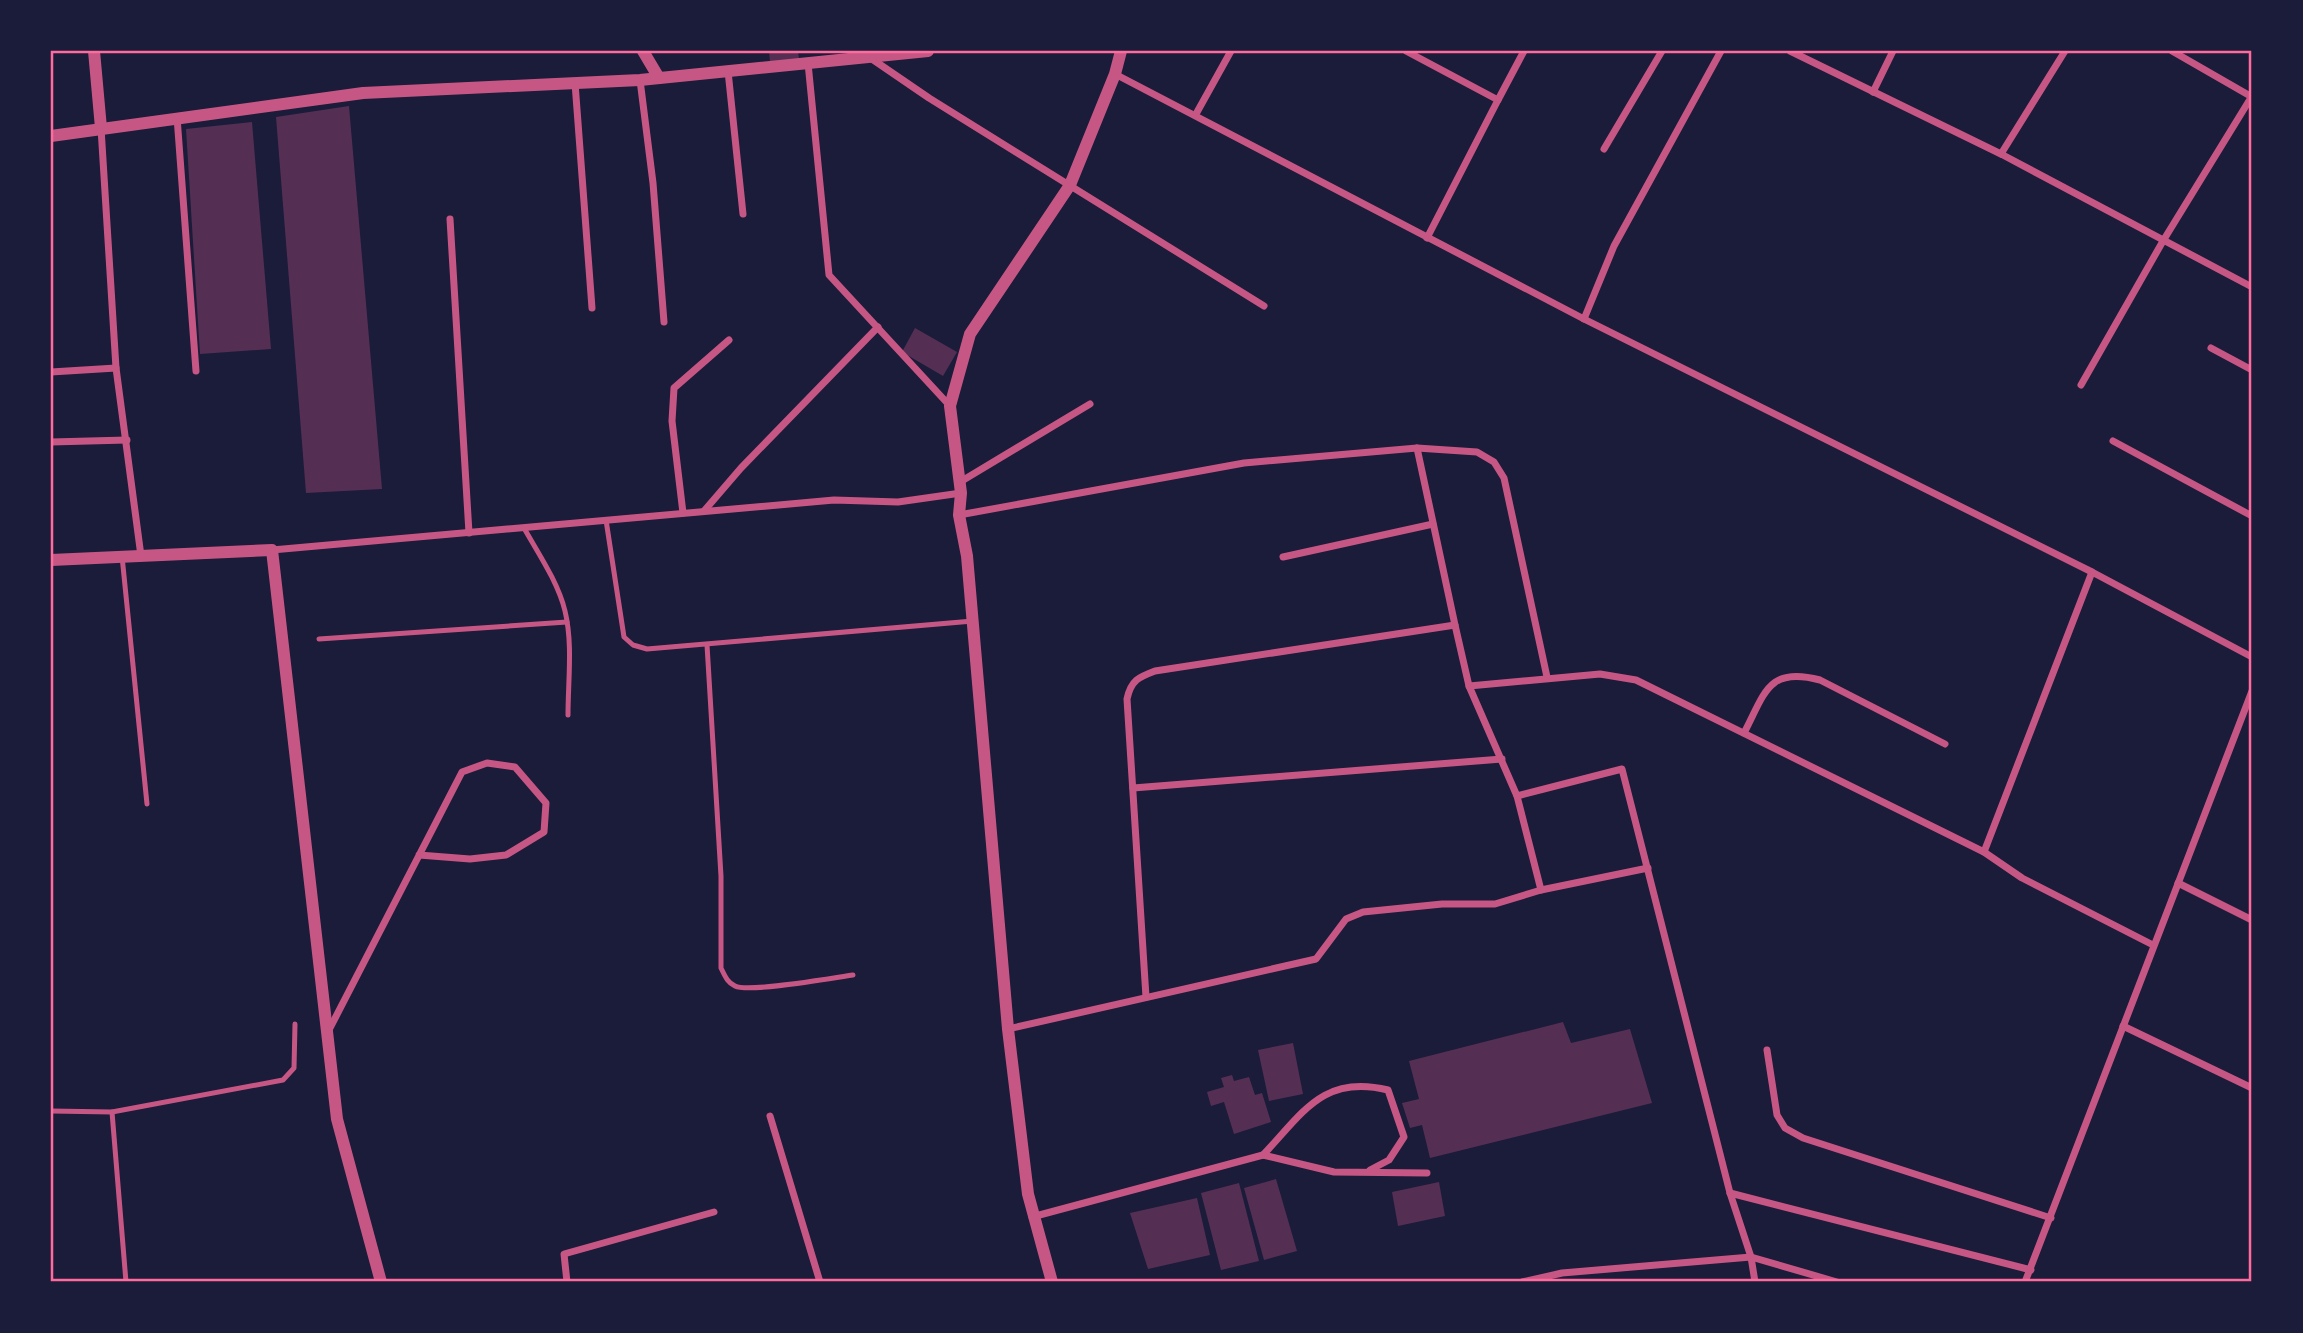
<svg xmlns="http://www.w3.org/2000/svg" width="2303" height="1333" viewBox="0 0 2303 1333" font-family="Arial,sans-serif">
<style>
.building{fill:#542f53}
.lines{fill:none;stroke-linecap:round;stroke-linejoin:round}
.service{stroke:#c65784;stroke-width:5}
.minor{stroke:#c65784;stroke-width:7}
.tertiary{stroke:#c65784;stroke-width:12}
.neatline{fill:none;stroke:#ff6b9d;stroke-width:2.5}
</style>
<rect width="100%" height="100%" fill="#1b1b3a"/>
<g class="building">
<polygon points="769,51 798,51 799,59 770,62"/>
<polygon points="349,106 382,489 306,493 276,117"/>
<polygon points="252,122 271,349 200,354 186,129"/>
<polygon points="915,328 957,352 943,376 902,352"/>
<polygon points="1563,1022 1571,1043 1630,1029 1652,1103 1430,1158 1422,1125 1410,1128 1402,1103 1419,1099 1409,1061"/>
<polygon points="1293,1043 1303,1094 1269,1101 1258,1050"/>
<polygon points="1232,1075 1234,1081 1249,1077 1255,1095 1262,1093 1271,1122 1234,1134 1224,1102 1211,1106 1207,1092 1224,1087 1221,1078"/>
<polygon points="1276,1179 1297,1251 1264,1260 1244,1188"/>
<polygon points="1439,1182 1445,1216 1398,1226 1392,1192"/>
<polygon points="1239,1183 1259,1261 1221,1270 1201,1193"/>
<polygon points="1197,1198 1210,1255 1148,1269 1130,1213"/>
</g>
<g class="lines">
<g class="service">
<polyline points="606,520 624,637 633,645 647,649 973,621"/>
<path d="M524 528C538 553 558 582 565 611 573 644 568 681 568 715"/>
<polyline points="122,556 147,804"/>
<polyline points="319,639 567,622"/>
<path d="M707 645 721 876V968C725 976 727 982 735 986 749 993 832 978 853 975"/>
<polyline points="51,1111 112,1112 283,1080 294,1068 295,1024"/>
<polyline points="112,1112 126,1282"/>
</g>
<g class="minor">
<polyline points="1406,51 1498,100 1427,238"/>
<polyline points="1790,51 2001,154"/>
<polyline points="2065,51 2001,154 2252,287"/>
<polyline points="2172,51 2252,97"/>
<polyline points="869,57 929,98 1264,306"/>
<polyline points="808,63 829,275 950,406"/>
<polyline points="728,71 743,214"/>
<polyline points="1115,74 1584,319 2092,572 2252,657"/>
<polyline points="640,80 653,183 664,322"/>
<polyline points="575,83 592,308"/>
<polyline points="1873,92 1893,51"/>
<polyline points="1498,100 1524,51"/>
<polyline points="1196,114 1231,51"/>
<polyline points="177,117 196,371"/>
<polyline points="101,128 116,368 141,556"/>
<polyline points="1604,149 1662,51"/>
<polyline points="450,219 469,533"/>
<polyline points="1584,319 1614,246 1721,51"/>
<polyline points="2211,348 2252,370"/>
<polyline points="51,372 116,368"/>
<polyline points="2081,385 2163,241 2252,96"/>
<polyline points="2113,441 2252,516"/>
<polyline points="51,442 127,440"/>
<polyline points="1417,448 1455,625"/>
<polyline points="960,482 1090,404"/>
<polyline points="704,511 741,468 878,327"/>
<polyline points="683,513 672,421 674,388 729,340"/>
<polyline points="959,515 1244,463 1417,448 1477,452 1494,462 1504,478 1547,677"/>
<polyline points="272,550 834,500 898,502 961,493"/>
<polyline points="1283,557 1433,524"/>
<polyline points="1469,686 1600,674 1636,680 1984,852 2022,878 2153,945"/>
<path d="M1744 733C1765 693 1768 666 1820 680L1945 744"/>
<polyline points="1133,788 1502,759"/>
<polyline points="1517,796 1622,769 1730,1193 1751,1257 1755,1282"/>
<polyline points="1984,852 2092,572"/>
<polyline points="2178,883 2252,920"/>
<path d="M1146 997 1127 699C1131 680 1139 677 1155 671L1455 625 1469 686 1517 796 1541 890"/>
<polyline points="2123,1026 2252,1088"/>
<polyline points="1008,1029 1316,959 1346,919 1363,912 1442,904 1495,904 1541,890 1648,868"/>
<polyline points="329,1030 462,772 487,763 515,767 546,803 544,832 506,855 470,859 419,855"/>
<polyline points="1767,1050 1777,1115 1785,1128 1803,1138 2051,1218"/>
<polyline points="770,1116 820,1282"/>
<path d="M1263 1155C1303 1113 1323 1074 1388 1090L1404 1137 1389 1160 1370 1170"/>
<polyline points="1730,1193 2031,1270"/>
<polyline points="1032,1217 1263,1155 1334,1172 1427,1173"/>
<polyline points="567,1282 564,1254 714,1212"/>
<polyline points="1522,1282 1562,1273 1751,1257 1837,1282"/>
<polyline points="2025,1282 2252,691"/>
</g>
<g class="tertiary">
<polyline points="94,51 101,128"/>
<polyline points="643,51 659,78"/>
<polyline points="51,136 363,93 640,80 928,51"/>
<polyline points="51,560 272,550 337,1119 381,1282"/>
<polyline points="1052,1282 1028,1194 1008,1029 967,556 959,515 961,493 950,406 970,334 1070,185 1115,74 1121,51"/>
</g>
</g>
<rect width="2303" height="1333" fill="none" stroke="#1b1b3a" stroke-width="105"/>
<rect x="52" y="52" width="2198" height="1228" class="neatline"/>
</svg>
